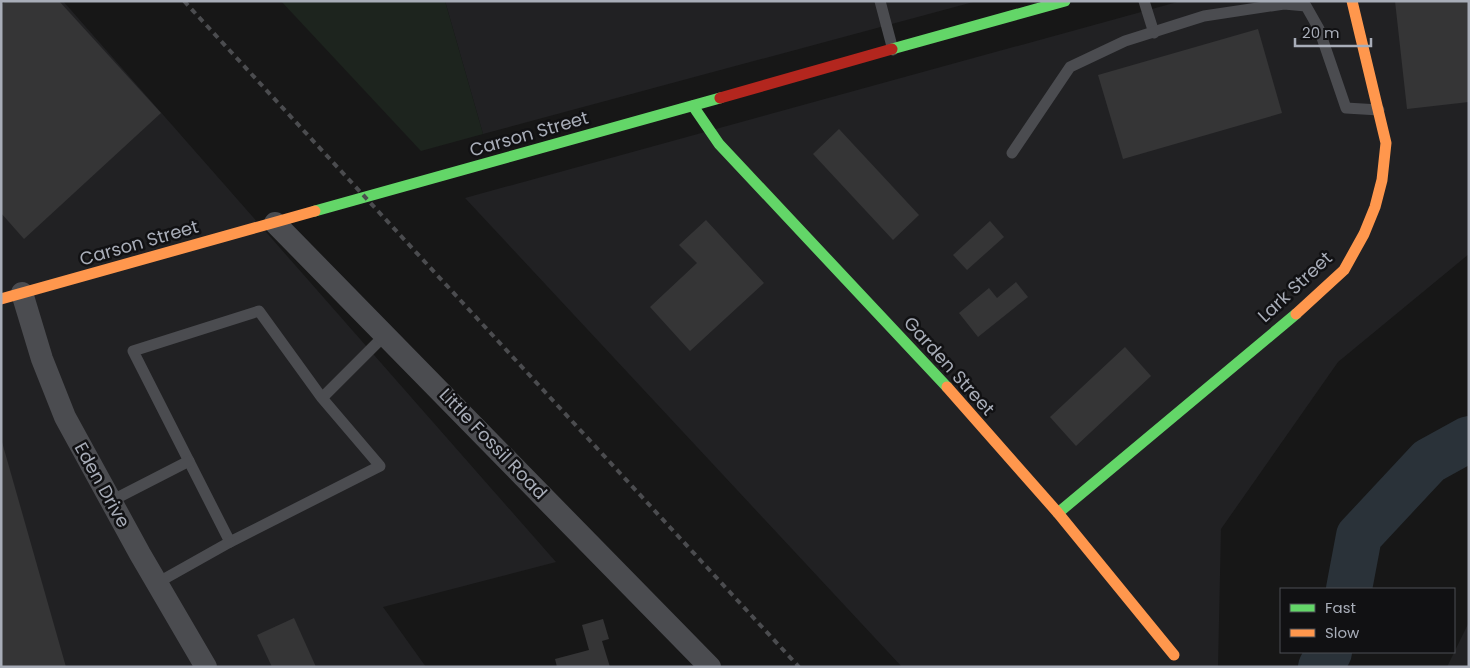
<svg xmlns="http://www.w3.org/2000/svg" width="1470" height="668" viewBox="0 0 1470 668" font-family="Poppins,sans-serif">
<style>
.built{fill:#212123}
.green{fill:#1d241e}
.lines{fill:none;stroke-linecap:round;stroke-linejoin:round}
.river{stroke:#2a3239;stroke-width:46}
.building{fill:#353536}
.lane{stroke:#4b4c50;stroke-width:11}
.street{stroke:#4b4c50;stroke-width:22}
.fast{stroke:#63d668;stroke-width:11}
.slow{stroke:#ff974d;stroke-width:11}
.jam{stroke:#b3261e;stroke-width:11}
.rail{stroke:#4b4c4f;stroke-width:4;stroke-dasharray:6 5;stroke-linecap:butt}
.labels{text-anchor:middle;stroke-width:5;stroke-linejoin:round;paint-order:stroke}
.street-label{font-size:18px;fill:#a8adb8;stroke:#111113}
</style>
<rect width="100%" height="100%" fill="#171717"/>
<g class="built">
<polygon points="1,1 63,1 556,562 383,607 426,667 1,667"/>
<polygon points="445,1 977,1 483,134"/>
<polygon points="1181,1 1469,1 1469,254 1338,362 1221,529 1218,667 902,667 465,198"/>
<polygon points="1469,622 1469,667 1447,667"/>
</g>
<polygon class="green" points="281,1 445,1 483,134 421,151"/>
<g class="lines">
<g class="river">
<polyline points="1349,589 1359,536 1429,461 1469,439"/>
<polyline points="1321,667 1329,652"/>
</g>
</g>
<g class="building">
<polygon points="6,1 59,1 161,113 24,239 1,213 1,5"/>
<polygon points="1395,1 1469,1 1469,102 1407,109"/>
<polygon points="1258,29 1282,113 1123,159 1098,75"/>
<polygon points="839,129 919,215 893,240 813,154"/>
<polygon points="706,220 764,283 690,351 650,307 697,263 679,245"/>
<polygon points="990,221 1004,237 967,270 953,255"/>
<polygon points="1016,282 1028,297 978,337 959,313 989,288 997,298"/>
<polygon points="1125,347 1151,376 1076,446 1050,417"/>
<polygon points="1,442 2,442 66,667 1,667"/>
<polygon points="294,618 316,667 272,667 257,635"/>
<polygon points="603,619 609,639 602,641 610,667 557,667 555,659 589,650 582,625"/>
</g>
<g class="lines">
<g class="lane">
<polyline points="880,1 893,50"/>
<polyline points="1144,1 1154,33"/>
<polyline points="1012,153 1070,67 1125,41 1204,16 1284,4 1306,6 1319,29 1346,108 1379,110"/>
<polyline points="322,398 380,466 230,542 133,351 259,311 322,398 385,335"/>
<polyline points="111,501 189,461"/>
<polyline points="157,583 230,542"/>
</g>
<g class="street">
<polyline points="275,223 710,667"/>
<polyline points="22,293 42,359 65,417 140,554 206,667"/>
</g>
<g class="fast">
<polyline points="892,49 1065,1"/>
<polyline points="693,106 719,144 947,387"/>
<polyline points="315,211 720,98"/>
<polyline points="1058,513 1296,314"/>
</g>
<g class="slow">
<polyline points="1,299 315,211"/>
<polyline points="1296,314 1344,270 1364,234 1375,207 1382,180 1386,143 1352,1"/>
<polyline points="947,387 1058,513 1174,655"/>
</g>
<polyline class="jam" points="720,98 892,49"/>
<polyline class="rail" points="184,1 799,667"/>
</g>
<g class="labels">
<g class="street-label">
<text transform="translate(529 134) rotate(-16)" y="6">Carson Street</text>
<text transform="translate(139 243) rotate(-16)" y="6">Carson Street</text>
<text transform="translate(1295 287) rotate(-43)" y="6">Lark Street</text>
<text transform="translate(949 366) rotate(48)" y="6">Garden Street</text>
<text transform="translate(493 444) rotate(46)" y="6">Little Fossil Road</text>
<text transform="translate(102 485) rotate(61)" y="6">Eden Drive</text>
</g>
</g>
<rect width="1470" height="668" fill="none" stroke="#a8adb8" stroke-width="5"/>
<rect x="1280" y="588" width="175" height="65" fill="#111113" stroke="#4d4f55"/>
<rect x="1290" y="604" width="25" height="8" fill="#63d668" stroke="#4d4f55"/>
<text x="1325" y="613" font-size="15" fill="#a8adb8">Fast</text>
<rect x="1290" y="629" width="25" height="8" fill="#ff974d" stroke="#4d4f55"/>
<text x="1325" y="638" font-size="15" fill="#a8adb8">Slow</text>
<path d="M1295 38v8h76v-8" fill="none" stroke="#a8adb8" stroke-width="2.5"/>
<text x="1302" y="38" font-size="15" fill="#a8adb8" stroke="#111113" stroke-width="4" paint-order="stroke">20 m</text>
</svg>
